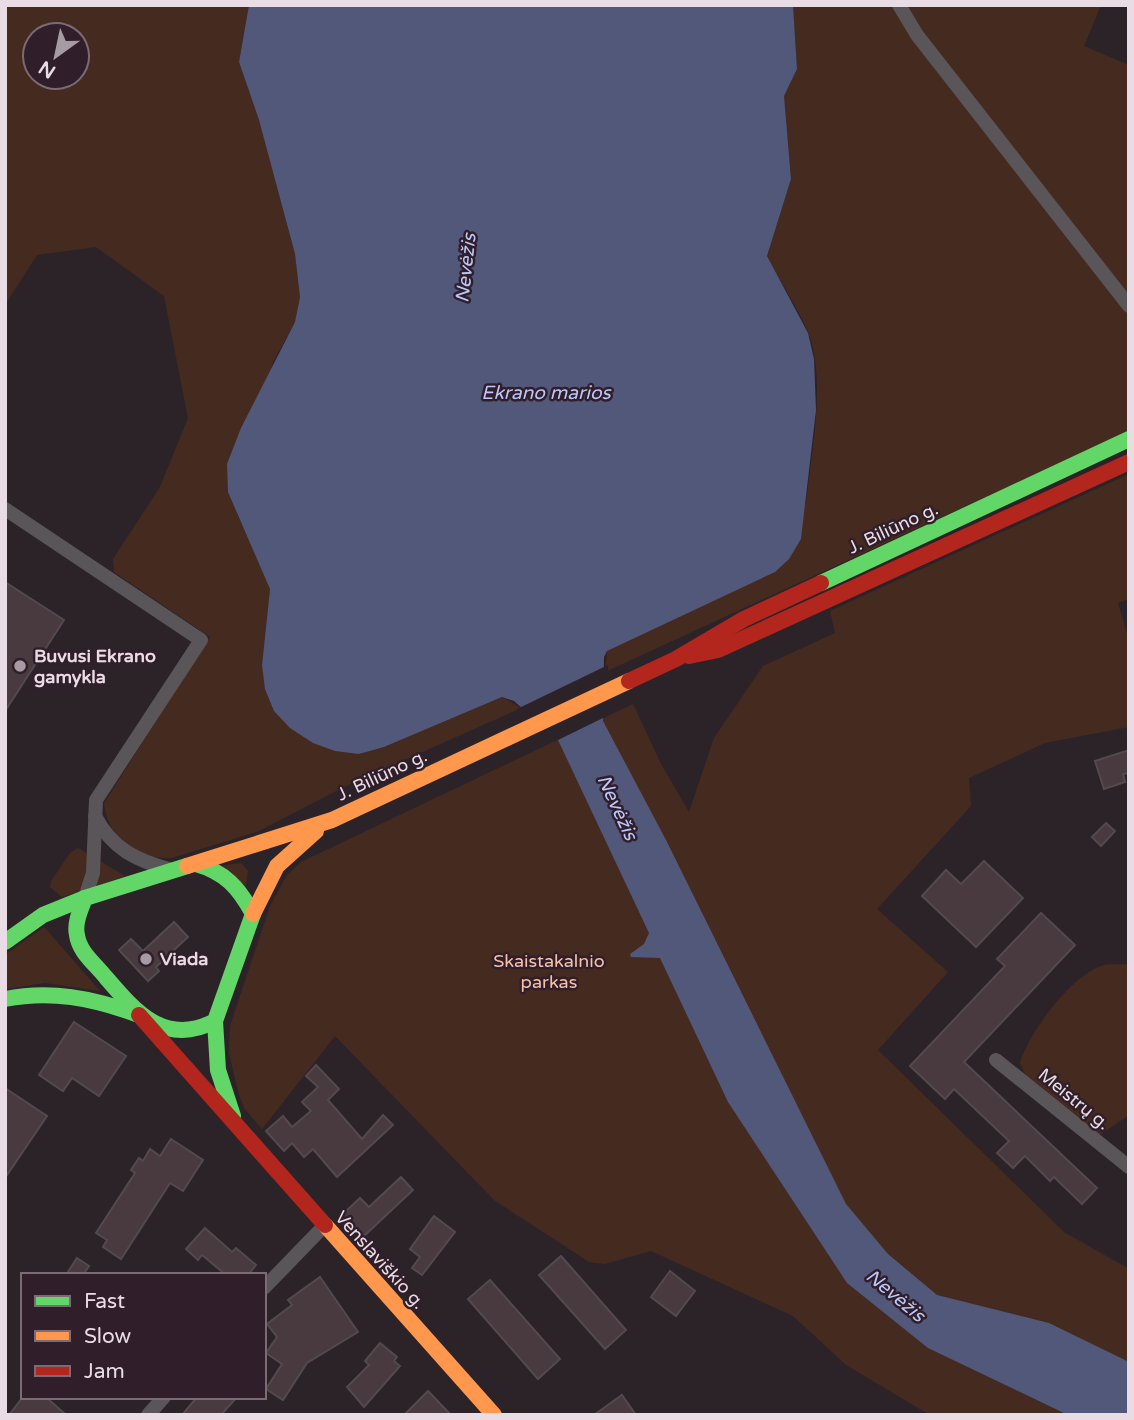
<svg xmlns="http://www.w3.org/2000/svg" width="1134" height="1420" viewBox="0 0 1134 1420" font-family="'Varela Round',sans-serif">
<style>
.green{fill:#452b1f;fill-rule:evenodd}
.water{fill:#51587a}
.pier{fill:#2c2329}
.building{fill:#483a3f;stroke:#534a4d;stroke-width:2}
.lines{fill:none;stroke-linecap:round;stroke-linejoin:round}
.street{stroke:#595559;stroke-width:14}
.fast{stroke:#63d668;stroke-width:16}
.slow{stroke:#ff974d;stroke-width:16}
.jam{stroke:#b3261e;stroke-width:16}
.poi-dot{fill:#a79ba3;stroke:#301f2a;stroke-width:2.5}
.labels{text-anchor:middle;stroke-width:5;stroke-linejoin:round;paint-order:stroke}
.street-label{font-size:18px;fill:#e9dce4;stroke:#301f2a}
.poi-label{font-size:18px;font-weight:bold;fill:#e9dce4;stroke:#301f2a;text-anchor:start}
.park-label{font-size:18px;fill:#f7c1a7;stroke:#301f2a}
.water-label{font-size:19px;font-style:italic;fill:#bbc7fa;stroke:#301f2a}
</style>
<rect width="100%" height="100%" fill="#2c2329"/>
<g class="green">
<path d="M5 5H249L239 62 259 120 295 254 300 297 295 322 273 362 237 514 266 573 270 589 262 665 359 754 384 747 502 697 521 708 344 787 259 831 172 858C136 860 108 838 104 803L210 637 114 572 113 559 160 487 188 418 164 296 96 247 37 255 5 305ZM35 35H77V77H35Z"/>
<path d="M793 5H1101L1084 46 1129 65V431L605 672 607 651 806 503C811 453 827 380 808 332 797 306 780 281 767 256L791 179 784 96 797 69Z"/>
<polygon points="1129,474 1129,599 1118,603 1129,640 1129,727 1045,743 969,778 971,806 877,909 948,972 878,1050 1064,1232 1129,1269 1129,1415 930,1415 846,1365 793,1316 651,1251 605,1264 589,1262 494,1200 335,1036 262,1129 244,1108 239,1095 229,1054 230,1026 270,906 287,875 301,862 633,704 661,764 689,812 714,738 763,666 835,633 830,611"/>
<polygon points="78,848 125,876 62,897 50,887 51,881 70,853"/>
<polygon points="241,863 248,871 245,890 220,866"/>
<polygon points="44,927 100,991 45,983 5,989 5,955"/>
<path d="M1129 964V1115L1098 1136 1027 1078 1020 1063C1028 1034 1071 976 1101 966 1109 963 1120 965 1129 964Z"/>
</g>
<polygon class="water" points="249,5 793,5 797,69 784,96 791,179 767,256 808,333 814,359 816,410 801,539 789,559 775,572 607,651 604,657 603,721 666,840 846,1204 888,1254 937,1295 1049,1323 1129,1362 1129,1415 1068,1415 928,1348 847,1283 728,1102 660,958 631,957 630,954 644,944 649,933 558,740 514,701 502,697 384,747 359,754 335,751 313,743 290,728 274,711 265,689 262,665 270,589 228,492 227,464 241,428 295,322 300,297 295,254 259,120 239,62"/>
<polygon class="pier" points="608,665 607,716 554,742 517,709"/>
<g class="building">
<polygon points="5,582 64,620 5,711"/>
<polygon points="1129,750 1129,773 1123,774 1125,782 1104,789 1095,761"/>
<polygon points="1106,823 1115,831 1101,846 1092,837"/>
<polygon points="984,861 1023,898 976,947 922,896 946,870 961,884"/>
<polygon points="1041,913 1075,945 964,1062 1097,1188 1082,1204 1054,1177 1050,1181 1025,1156 1013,1168 997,1153 1009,1141 954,1089 945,1099 910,1066 1005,966 997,959"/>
<polygon points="174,922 188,937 156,967 159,971 148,981 119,950 131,939 143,951"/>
<polygon points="74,1022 126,1056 99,1096 72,1078 63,1091 39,1075"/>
<polygon points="316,1065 339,1089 328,1100 362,1139 383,1115 393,1125 337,1177 313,1149 304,1157 292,1143 284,1151 266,1131 283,1116 292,1127 311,1111 302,1102 318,1087 306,1076"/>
<polygon points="5,1088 47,1116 5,1178"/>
<polygon points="171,1139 203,1160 183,1191 170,1183 121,1259 103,1247 107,1240 96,1233 135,1173 131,1170 139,1158 143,1161 150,1149 160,1156"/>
<polygon points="401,1177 413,1190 363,1237 342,1215 360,1198 369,1207"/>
<polygon points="434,1216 455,1232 422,1275 412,1268 420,1257 410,1249"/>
<polygon points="205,1228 232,1252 236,1248 256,1265 248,1275 226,1275 202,1255 198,1260 186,1249"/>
<polygon points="561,1256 626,1330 605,1349 539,1275"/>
<polygon points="77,1258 89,1266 83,1275 66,1275"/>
<polygon points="670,1271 695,1291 676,1316 651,1297"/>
<polygon points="320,1277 358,1332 307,1363 283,1400 266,1389 282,1364 266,1353 277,1337 267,1324 292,1305 288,1300"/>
<polygon points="490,1280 560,1359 538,1379 468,1299"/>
<polygon points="380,1343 397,1357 394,1361 400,1366 364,1407 347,1387 369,1365 365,1361"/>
<polygon points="428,1391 451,1415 404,1415"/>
<polygon points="622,1395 636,1415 594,1415"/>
<polygon points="23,1397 46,1397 66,1415 9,1415"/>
<polygon points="197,1397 237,1397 221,1415 182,1415"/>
</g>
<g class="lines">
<g class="street">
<polyline points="899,5 917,35 1129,306"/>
<polyline points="5,509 201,640 96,800 93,873 85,898"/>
<path d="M95 816C112 849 137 861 172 870"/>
<polyline points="996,1060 1129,1167"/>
<polyline points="264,1288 324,1226"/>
<polyline points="148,1415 164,1397"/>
</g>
<g class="fast">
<polyline points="821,583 1129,439"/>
<path d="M187 866 85 898C81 909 74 923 77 935 79 951 93 962 103 974 134 1010 164 1048 215 1021L253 914C239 888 225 872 196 864"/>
<polyline points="5,942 43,915 85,898"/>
<path d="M5 999C51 990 92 998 136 1014"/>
<polyline points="215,1021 218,1070 233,1116"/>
</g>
<g class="slow">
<polyline points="187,866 332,820 629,681"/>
<polyline points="253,914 277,866 316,831"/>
<polyline points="325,1225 494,1415"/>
</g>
<g class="jam">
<polyline points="689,656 718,650 1129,462"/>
<polyline points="629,681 676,659 744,619 821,583"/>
<polyline points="139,1015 325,1225"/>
</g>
</g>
<g class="poi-dot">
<circle cx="20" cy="666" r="7"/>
<circle cx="146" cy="959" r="7"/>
</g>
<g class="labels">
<g class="street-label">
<text transform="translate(893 528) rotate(-25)" y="6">J. Biliūno g.</text>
<text transform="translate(382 775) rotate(-25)" y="6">J. Biliūno g.</text>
<text transform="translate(1074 1099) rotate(39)" y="6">Meistrų g.</text>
<text transform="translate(380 1260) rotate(48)" y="6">Venslaviškio g.</text>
</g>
<g class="poi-label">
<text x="34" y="662">Buvusi Ekrano<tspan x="34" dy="21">gamykla</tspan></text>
<text x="160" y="965">Viada</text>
</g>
<g class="park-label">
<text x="549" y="967">Skaistakalnio<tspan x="549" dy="21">parkas</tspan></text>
</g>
<g class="water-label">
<text transform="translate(465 268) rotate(-84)" y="7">Nevėžis</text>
<text x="546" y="399">Ekrano marios</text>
<text transform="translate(618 807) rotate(65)" y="7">Nevėžis</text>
<text transform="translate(896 1295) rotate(40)" y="7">Nevėžis</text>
</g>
</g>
<rect width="1134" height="1420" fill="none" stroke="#e9dce4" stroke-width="14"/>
<rect x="21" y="1273" width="245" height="126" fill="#301f2a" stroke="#7a6b74" stroke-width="2"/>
<rect x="35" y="1296" width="35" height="10" fill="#63d668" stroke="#7a6b74" stroke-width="2"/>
<text x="84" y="1308" font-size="21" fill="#e9dce4">Fast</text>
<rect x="35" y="1331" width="35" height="10" fill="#ff974d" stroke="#7a6b74" stroke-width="2"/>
<text x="84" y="1343" font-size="21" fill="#e9dce4">Slow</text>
<rect x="35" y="1366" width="35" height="10" fill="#b3261e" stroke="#7a6b74" stroke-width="2"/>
<text x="84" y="1378" font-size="21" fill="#e9dce4">Jam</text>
<g transform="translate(56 56) rotate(213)"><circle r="33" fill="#301f2a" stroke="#7a6b74" stroke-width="2"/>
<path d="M0-5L12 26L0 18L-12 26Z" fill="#a79ba3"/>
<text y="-10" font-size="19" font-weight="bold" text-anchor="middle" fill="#e9dce4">N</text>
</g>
</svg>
